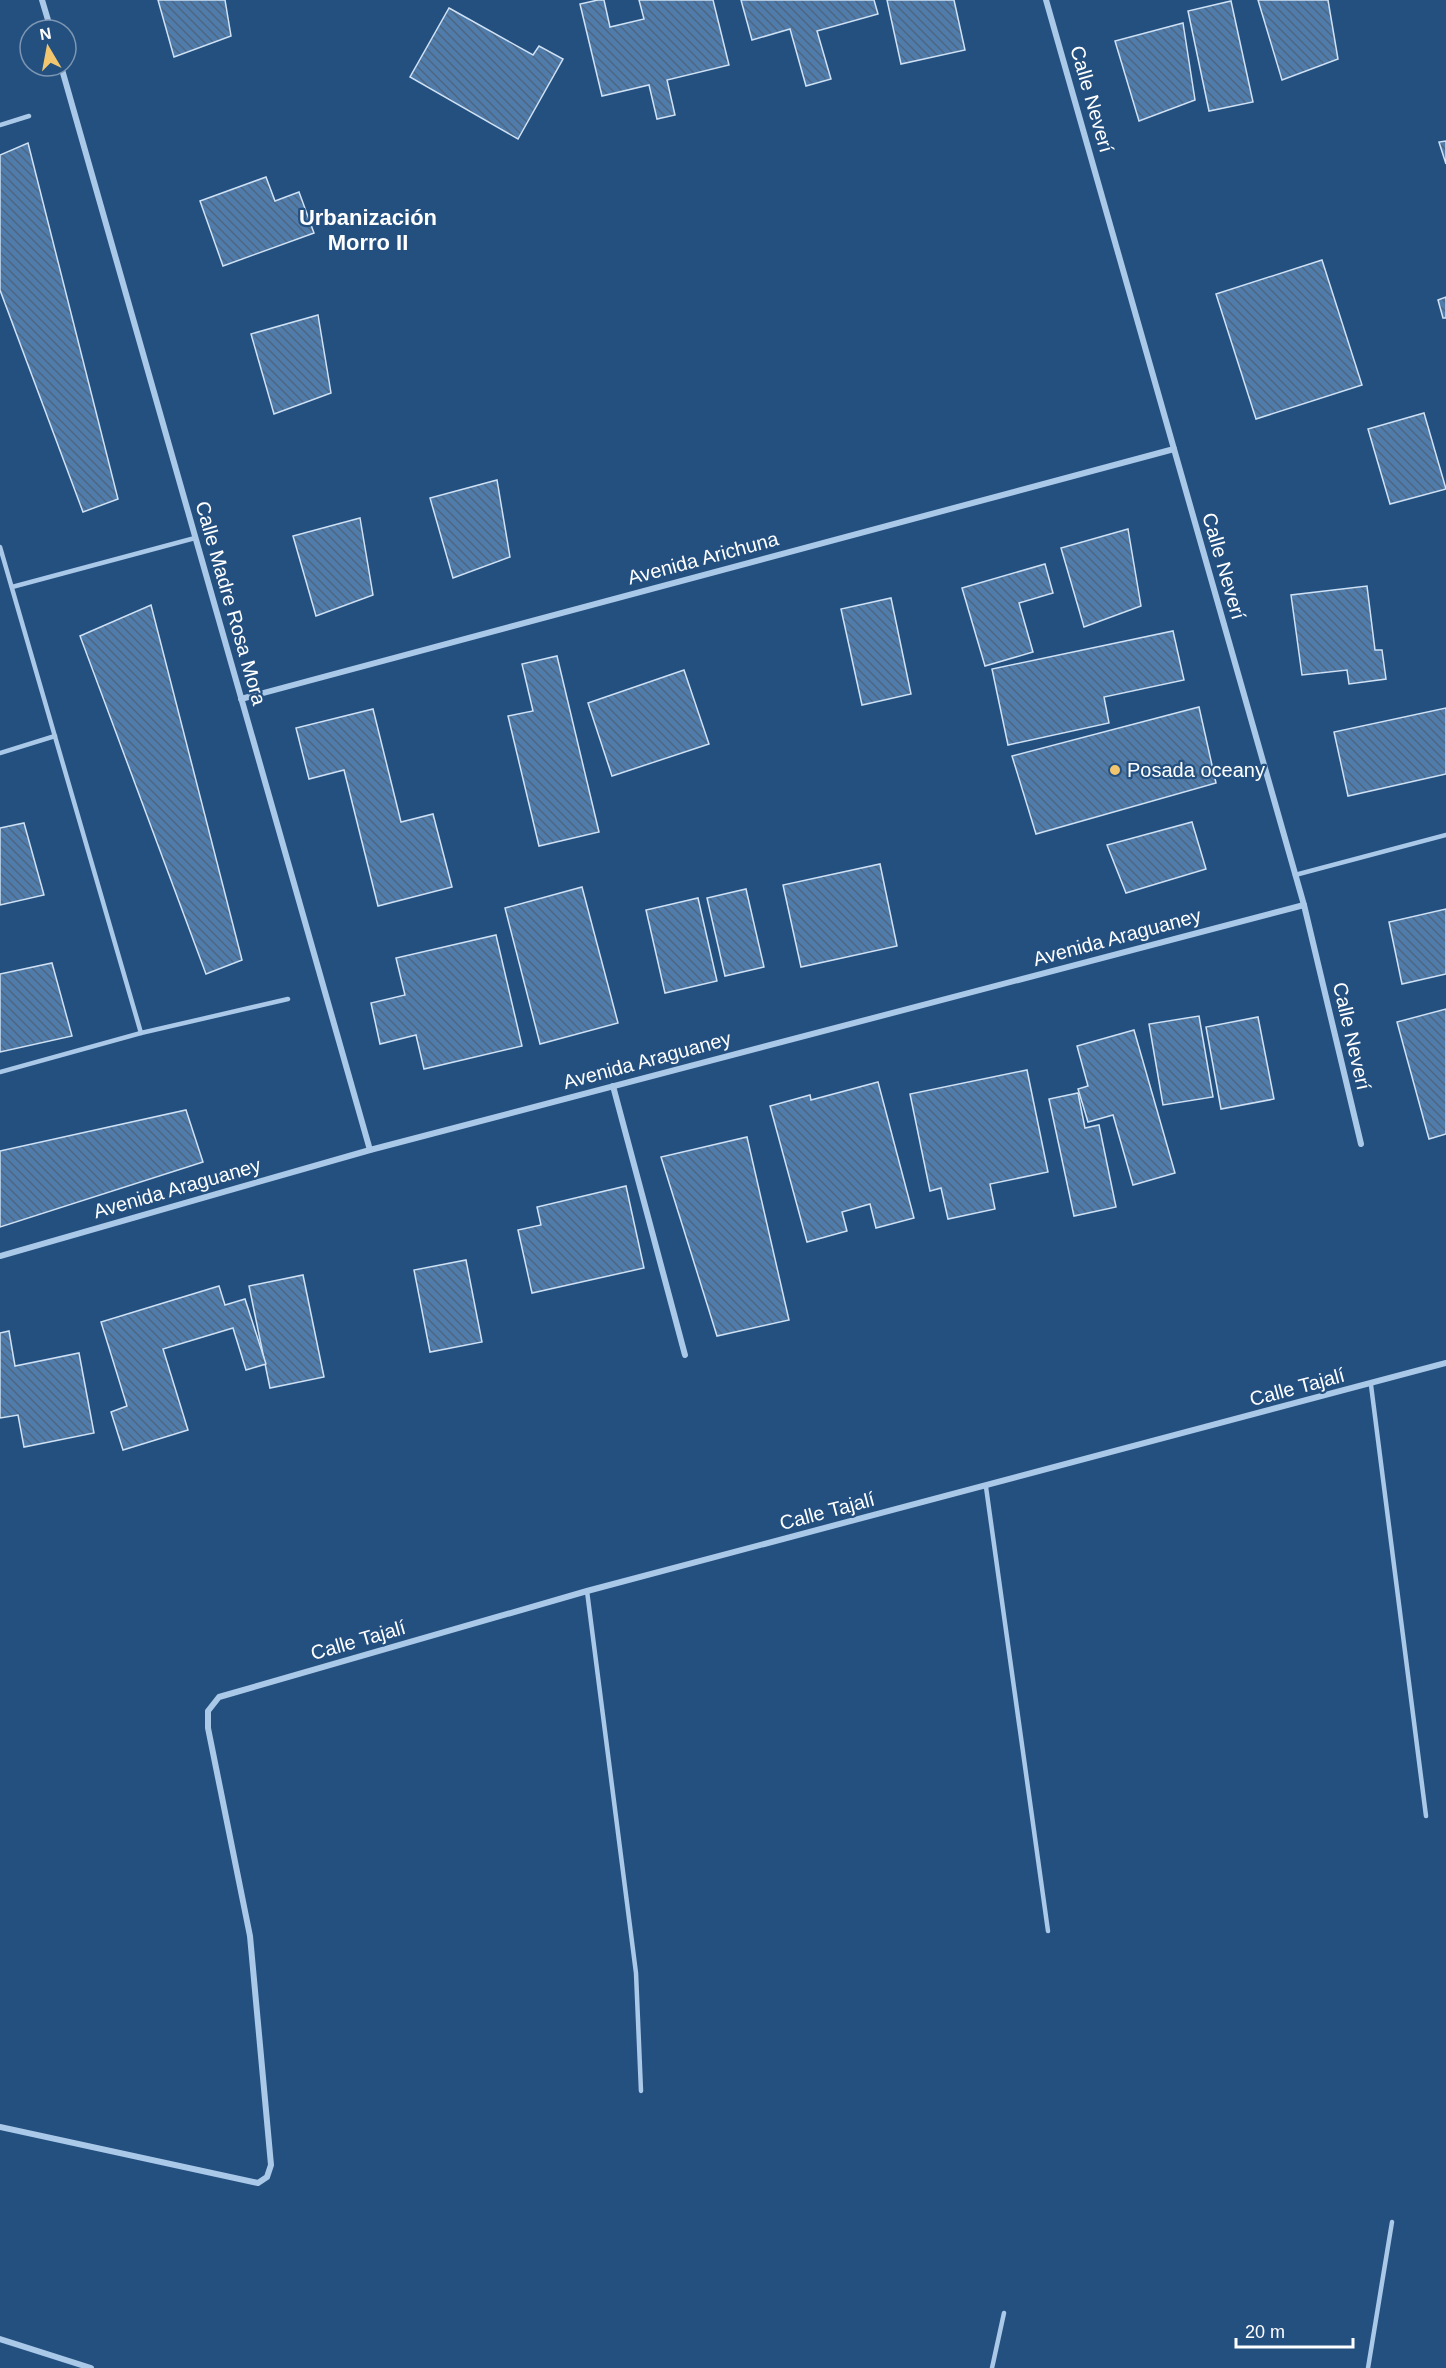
<svg xmlns="http://www.w3.org/2000/svg" width="1446" height="2368" viewBox="0 0 1446 2368" font-family="Arial,sans-serif">
<style>
.building{fill:url(#building-back-hatch);stroke:#cee1f5;stroke-width:1.5}
.lines{fill:none;stroke-linecap:round;stroke-linejoin:round}
.service{stroke:#aac8e7;stroke-width:4.5}
.minor{stroke:#aac8e7;stroke-width:6}
.poi-dot{fill:#f1c66e;stroke:#245080;stroke-width:2}
.labels{text-anchor:middle;stroke-width:4.5;stroke-linejoin:round;paint-order:stroke}
.street-label{font-size:20px;fill:#fff;stroke:#245080}
.poi-label{font-size:20px;fill:#fff;stroke:#245080;text-anchor:start}
.quarter-label{font-size:22px;font-weight:bold;fill:#fff;stroke:#245080}
</style>
<defs>
<pattern id="building-back-hatch" width="6" height="6" patternUnits="userSpaceOnUse" patternTransform="scale(1.5)"><rect width="6" height="6" fill="#507cab"/><path d="M-1 5l2 2M0 0l6 6M5-1l2 2" fill="none" stroke="#4e6680"/></pattern>
</defs>
<rect width="100%" height="100%" fill="#245080"/>
<g class="building">
<polygon points="158,0 225,0 231,36 174,57"/>
<polygon points="598,0 604,0 610,27 644,19 639,0 713,0 729,65 667,80 675,115 657,119 649,85 602,96 580,4"/>
<polygon points="741,0 874,0 878,14 817,31 831,79 806,86 790,29 752,40"/>
<polygon points="887,0 954,0 965,50 901,64"/>
<polygon points="1258,0 1328,0 1338,59 1282,80"/>
<polygon points="1231,1 1253,102 1209,111 1188,11"/>
<polygon points="449,8 533,55 539,46 563,59 518,139 410,77"/>
<polygon points="1183,23 1195,100 1139,121 1115,41"/>
<polygon points="1446,141 1446,164 1439,142"/>
<polygon points="28,143 118,499 83,512 0,290 0,155"/>
<polygon points="266,177 275,201 299,192 314,233 223,266 200,201"/>
<polygon points="1322,260 1362,385 1256,419 1216,294"/>
<polygon points="1446,297 1446,318 1443,318 1438,300"/>
<polygon points="318,315 331,393 274,414 251,334"/>
<polygon points="1424,413 1446,489 1390,504 1368,429"/>
<polygon points="497,480 510,557 453,578 430,498"/>
<polygon points="360,518 373,595 316,616 293,536"/>
<polygon points="1128,529 1141,606 1084,627 1061,548"/>
<polygon points="1045,564 1053,593 1019,603 1033,652 985,666 962,588"/>
<polygon points="1367,586 1375,650 1382,650 1386,679 1349,684 1347,670 1302,675 1291,595"/>
<polygon points="891,598 911,694 862,705 841,609"/>
<polygon points="151,605 242,960 206,974 80,636"/>
<polygon points="1173,631 1184,680 1104,697 1109,723 1008,745 992,669"/>
<polygon points="557,656 599,832 539,846 508,716 533,711 522,664"/>
<polygon points="684,670 709,744 612,776 588,703"/>
<polygon points="1199,707 1216,783 1036,834 1012,756"/>
<polygon points="1446,708 1446,774 1348,796 1334,732"/>
<polygon points="373,709 401,822 433,814 452,887 378,906 344,770 309,779 296,728"/>
<polygon points="1192,822 1206,869 1126,893 1107,845"/>
<polygon points="24,823 44,895 0,905 0,828"/>
<polygon points="880,864 897,946 801,967 783,885"/>
<polygon points="582,887 618,1023 540,1044 505,908"/>
<polygon points="746,889 764,967 725,976 707,898"/>
<polygon points="698,898 717,981 665,993 646,910"/>
<polygon points="1446,909 1446,974 1402,984 1389,922"/>
<polygon points="496,935 522,1046 424,1069 416,1035 380,1044 371,1003 405,995 396,958"/>
<polygon points="52,963 72,1036 0,1052 0,974"/>
<polygon points="1446,1009 1446,1134 1429,1139 1397,1022"/>
<polygon points="1199,1016 1213,1097 1163,1105 1149,1024"/>
<polygon points="1258,1017 1274,1099 1221,1109 1206,1027"/>
<polygon points="1134,1030 1175,1173 1133,1185 1113,1115 1088,1122 1078,1089 1088,1086 1077,1046"/>
<polygon points="1027,1070 1048,1172 990,1184 995,1209 948,1219 941,1188 930,1191 910,1094"/>
<polygon points="878,1082 914,1218 876,1228 870,1204 842,1212 847,1231 807,1242 770,1106 810,1095 811,1100"/>
<polygon points="1078,1093 1085,1128 1099,1125 1116,1207 1074,1216 1049,1099"/>
<polygon points="186,1110 203,1162 0,1227 0,1151"/>
<polygon points="747,1137 789,1320 717,1336 661,1157"/>
<polygon points="626,1186 644,1268 532,1293 518,1230 541,1225 537,1207"/>
<polygon points="466,1260 482,1342 430,1352 414,1270"/>
<polygon points="303,1275 324,1377 270,1388 249,1286"/>
<polygon points="219,1286 225,1305 245,1299 266,1364 246,1370 233,1328 163,1349 188,1430 123,1450 111,1412 127,1406 101,1322"/>
<polygon points="9,1331 15,1366 79,1353 94,1433 24,1447 18,1415 0,1418 0,1333"/>
</g>
<g class="lines">
<g class="service">
<polyline points="0,125 29,116"/>
<polyline points="0,547 141,1033"/>
<polyline points="12,587 195,538"/>
<polyline points="0,753 55,736"/>
<polyline points="1295,875 1446,835"/>
<polyline points="0,1072 141,1033 288,999"/>
<polyline points="1371,1385 1426,1816"/>
<polyline points="986,1487 1048,1931"/>
<polyline points="587,1591 636,1973 641,2091"/>
<polyline points="992,2368 1004,2313"/>
<polyline points="1368,2368 1392,2222"/>
</g>
<g class="minor">
<polyline points="42,0 51,30"/>
<polyline points="1046,0 1304,905 1361,1144"/>
<polyline points="61,66 370,1150"/>
<polyline points="241,699 1174,449"/>
<polyline points="613,1086 685,1355"/>
<polyline points="0,1256 370,1150 1304,905"/>
<polyline points="0,2127 258,2183 267,2177 271,2165 250,1936 208,1728 208,1711 219,1697 587,1591 1446,1363"/>
<polyline points="0,2339 91,2368"/>
</g>
</g>
<circle class="poi-dot" cx="1115" cy="770" r="6"/>
<g class="labels">
<g class="street-label">
<text transform="translate(1092 99) rotate(74)" y="7">Calle Neverí</text>
<text transform="translate(703 558) rotate(-15)" y="7">Avenida Arichuna</text>
<text transform="translate(1224 566) rotate(74)" y="7">Calle Neverí</text>
<text transform="translate(231 603) rotate(74)" y="7">Calle Madre Rosa Mora</text>
<text transform="translate(1117 937) rotate(-15)" y="7">Avenida Araguaney</text>
<text transform="translate(1352 1036) rotate(77)" y="7">Calle Neverí</text>
<text transform="translate(647 1060) rotate(-15)" y="7">Avenida Araguaney</text>
<text transform="translate(177 1188) rotate(-16)" y="7">Avenida Araguaney</text>
<text transform="translate(1297 1387) rotate(-15)" y="7">Calle Tajalí</text>
<text transform="translate(827 1511) rotate(-15)" y="7">Calle Tajalí</text>
<text transform="translate(358 1640) rotate(-16)" y="7">Calle Tajalí</text>
</g>
<g class="poi-label">
<text x="1127" y="777">Posada oceany</text>
</g>
<g class="quarter-label">
<text x="368" y="225">Urbanización<tspan x="368" dy="25">Morro II</tspan></text>
</g>
</g>
<g transform="translate(48 48) rotate(350)"><circle r="28" fill="#245080" stroke="#7c96b3" stroke-width="1.5"/>
<path d="M0-4.5L10 22L0 15L-10 22Z" fill="#f1c66e"/>
<text y="-9" font-size="16" font-weight="bold" text-anchor="middle" fill="#ffffff">N</text>
</g>
<path d="M1236 2338v9h117v-9" fill="none" stroke="#ffffff" stroke-width="3"/>
<text x="1245" y="2338" font-size="18" fill="#ffffff" stroke="#245080" stroke-width="4.5" paint-order="stroke">20 m</text>
</svg>
